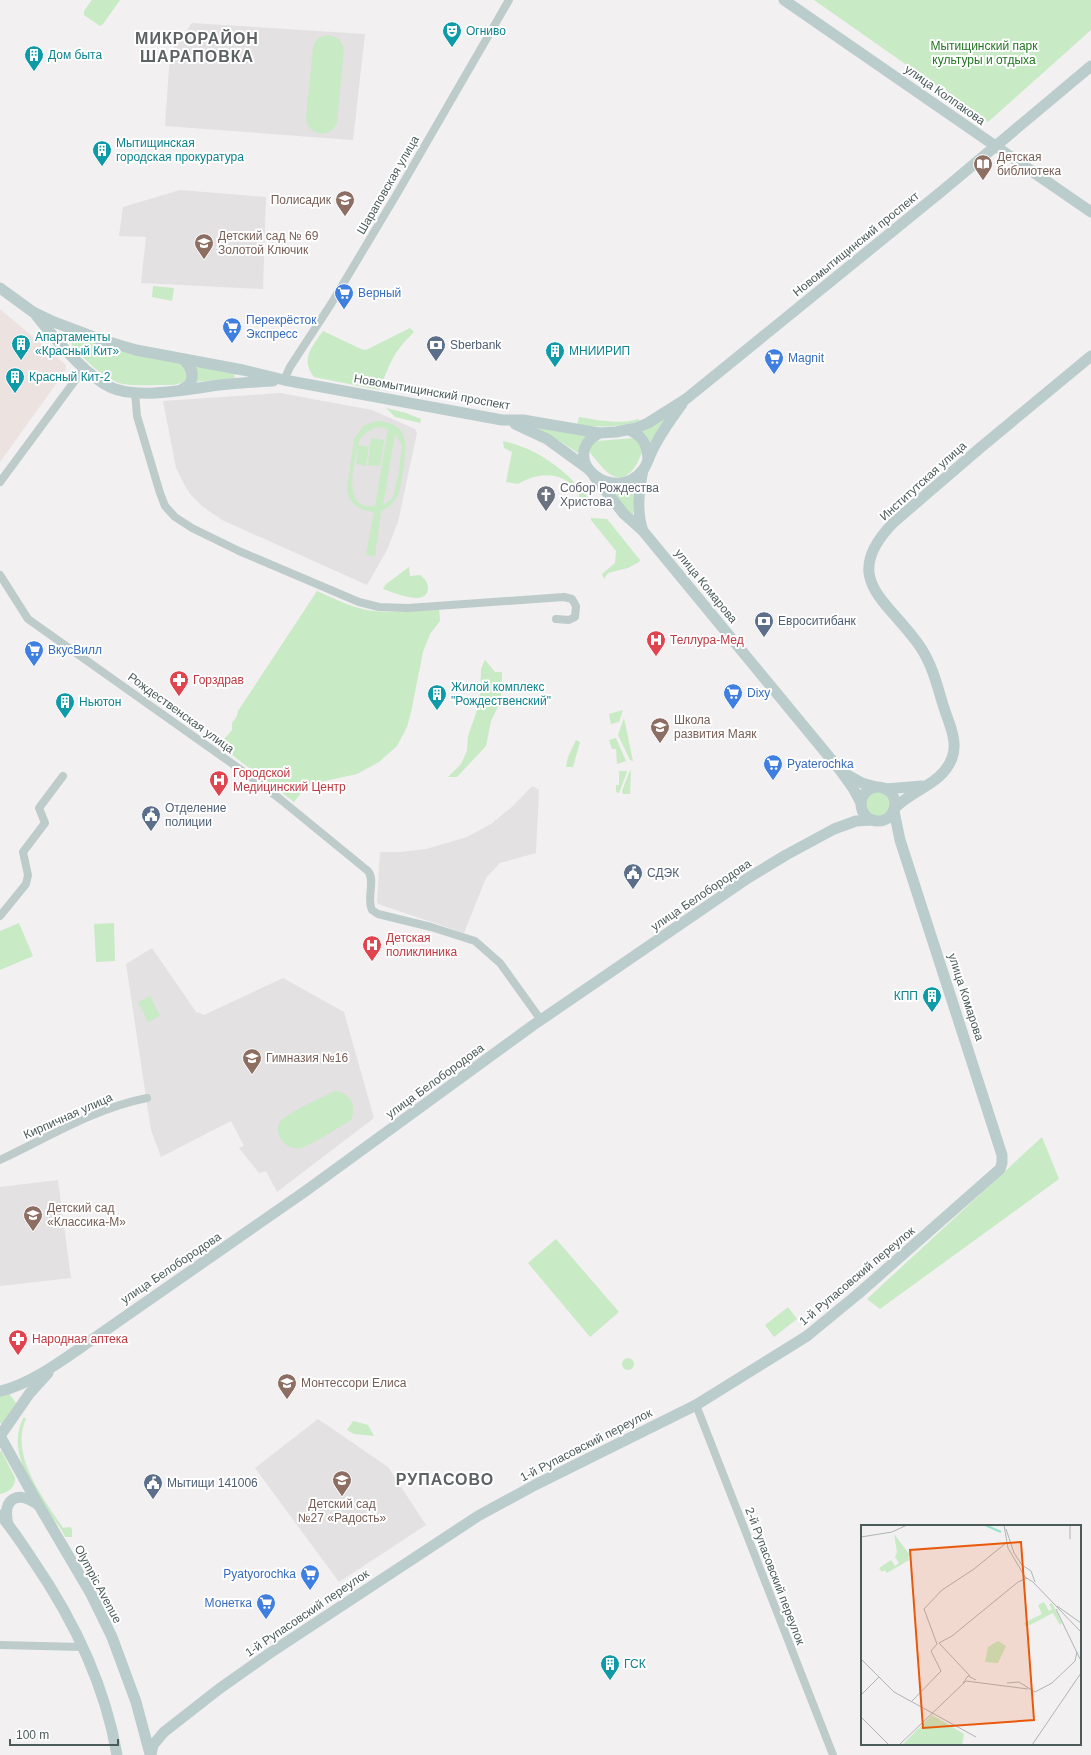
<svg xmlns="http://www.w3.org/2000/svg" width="1091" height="1755" viewBox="0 0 1091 1755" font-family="Arial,sans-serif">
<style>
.commercial{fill:#ece3e0}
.education{fill:#e3e1e2}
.green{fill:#c8eac4;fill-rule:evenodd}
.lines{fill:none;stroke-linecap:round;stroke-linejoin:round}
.street{stroke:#bdcbca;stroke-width:8}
.secondary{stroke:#bcc;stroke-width:11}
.labels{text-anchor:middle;stroke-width:4;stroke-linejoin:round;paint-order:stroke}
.culture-label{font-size:12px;fill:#0d838f;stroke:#fff;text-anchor:start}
.park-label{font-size:12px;fill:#227522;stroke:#fff}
.street-label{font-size:12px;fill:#4a5b5a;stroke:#fff}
.education-label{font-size:12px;fill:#785e54;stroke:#fff;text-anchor:start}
.shop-label{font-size:12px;fill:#366cbe;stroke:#fff;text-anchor:start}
.service-label{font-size:12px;fill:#4e5e75;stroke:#fff;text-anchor:start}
.worship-label{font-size:12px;fill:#5b616d;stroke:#fff;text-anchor:start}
.health-label{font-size:12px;fill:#be3a42;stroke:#fff;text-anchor:start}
.district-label{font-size:16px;font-weight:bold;letter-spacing:1px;fill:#5d6364;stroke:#fff}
.inset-river{fill:none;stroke:#96e2cc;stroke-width:2}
.inset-road{fill:none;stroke:#afb4b5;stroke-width:1}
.view{fill:#e8590c;fill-opacity:0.15;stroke:#e8590c;stroke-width:2}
.inset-edge{fill:none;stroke:#4a5b5a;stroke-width:2}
</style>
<rect width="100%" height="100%" fill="#f2f0f1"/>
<polygon class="commercial" points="0,309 66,365 66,370 0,462"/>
<g class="education">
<polygon points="192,23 365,34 353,140 165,126 170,53"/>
<polygon points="180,190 266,197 263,289 141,283 146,237 119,236 123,207"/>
<polygon points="280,393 372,410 415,429 417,433 398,522 387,550 367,585 222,520 202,506 190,494 183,482 176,468 163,401"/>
<polygon points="532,786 539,790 536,853 500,863 486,878 464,933 378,904 377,902 380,852 401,852 426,849 467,837 491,824 513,806"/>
<polygon points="152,948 196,1012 204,1015 283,978 344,1012 374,1118 277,1192 266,1171 259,1173 239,1148 244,1146 231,1121 161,1157 151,1130 126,964"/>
<polygon points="58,1180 71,1278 0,1286 0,1187"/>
<polygon points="318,1419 388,1467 426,1525 339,1582 255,1468"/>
</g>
<g class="green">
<polygon points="92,0 120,0 103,24 100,26 84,15 84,11"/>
<polygon points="814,0 1091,0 1091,30 988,122"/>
<path d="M329 35 339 39 344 48 337 123C329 139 309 136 306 119L313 47 318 38Z"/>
<polygon points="153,286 174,288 172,301 152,297"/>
<path d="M410 328 414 332C393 352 390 364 379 390L314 377C300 359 312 347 323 331L361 349 366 350Z"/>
<path d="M76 336 180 363 187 367V380C178 386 168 385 157 385 146 385 134 386 123 384 102 379 87 360 72 347L71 339Z"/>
<polygon points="195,366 234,373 235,376 234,378 195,382 197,371"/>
<polygon points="386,408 406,413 421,419 420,423 395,417"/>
<path d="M579 417C598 420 619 425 639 419V421C619 428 598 427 577 425Z"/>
<polygon points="666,418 650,442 646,435 639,431"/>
<path d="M376 421C410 423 407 444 403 470 400 488 400 503 381 511L375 556 366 555 374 512C360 511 348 503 347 489L354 439 363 426ZM378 427 388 429 375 506C341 511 354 464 358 445L356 464 366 466 369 447 358 445C360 435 368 430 378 427ZM395 434 402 445 399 471 394 494 392 499 383 505Z"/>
<polygon points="534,427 588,435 581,455 558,440"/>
<polygon points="371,438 384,440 380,466 368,465"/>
<path d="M635 438 643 449C636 471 622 490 602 467 598 462 593 457 590 452V446L596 441Z"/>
<path d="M503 441C540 449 566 471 590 499L583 505C574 473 544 468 518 484L506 482 512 452 504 448Z"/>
<polygon points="634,483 633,517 609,487"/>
<polygon points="591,518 607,519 640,560 639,562 628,568 608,573 604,579 602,574 615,563 616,551 591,520"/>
<path d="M409 567 410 576 420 575C424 578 428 582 428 588 427 608 393 592 383 589L385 585Z"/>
<path d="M317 591C335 599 354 609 374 611 396 613 418 610 439 608L440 621 430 634 423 652 411 712 407 727 397 746 379 762 357 774 311 784 303 790 294 802 219 745 232 730V723L237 716 238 711Z"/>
<polygon points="485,660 495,672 502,672 501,701 491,721 486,746 457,777 448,777 461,764 467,751 468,736 480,702 481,669"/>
<polygon points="623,710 619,722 611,724 609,714"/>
<polygon points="624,718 633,761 630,760 618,735"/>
<polygon points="616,738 626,761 617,764 616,749 612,749 609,740"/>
<polygon points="576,740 580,742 573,767 566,767 568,757"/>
<polygon points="631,770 630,794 623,794 622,791 629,773"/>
<polygon points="619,771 626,771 627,772 619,793 616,792 616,785 619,785"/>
<circle cx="878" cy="804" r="13"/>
<polygon points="19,923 33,956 0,970 0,931"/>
<polygon points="114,923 115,961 96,962 94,924"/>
<polygon points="150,996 160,1016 148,1022 138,1002"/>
<path d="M335 1091C351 1093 357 1106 351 1120 339 1127 312 1145 300 1148 284 1151 269 1129 284 1118 296 1109 321 1098 335 1091Z"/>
<polygon points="1042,1137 1059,1179 880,1309 867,1299"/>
<polygon points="556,1239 619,1312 590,1337 528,1263"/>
<polygon points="788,1307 797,1319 774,1337 765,1325"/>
<circle cx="628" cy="1364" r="6"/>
<polygon points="8,1392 16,1403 2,1426 0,1422 0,1394"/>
<path d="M24 1417 26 1419C9 1455 44 1499 63 1528L70 1527 72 1529V1537H65C63 1530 56 1523 52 1517 34 1490 5 1450 24 1417Z"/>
<polygon points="353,1421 368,1425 374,1436 354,1434 347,1430"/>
<path d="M1 1450 15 1478C16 1486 8 1493 0 1494V1453Z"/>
</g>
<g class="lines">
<g class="street">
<polyline points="284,380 290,367 331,304 398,192 509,0"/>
<polyline points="135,392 137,416 160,493 165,506 175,517 192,528 239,551 359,602 379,607 408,608 564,597 572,599 576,606 575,617 569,620 556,619"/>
<polyline points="0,482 85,367"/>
<path d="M0 575 28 619 251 777 280 799 368 871C376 881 366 898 372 910L378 914 431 927 475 941 500 963 541 1020"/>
<polyline points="0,916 26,884 28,875 23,852 45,823 39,808 63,776"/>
<path d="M0 1160C47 1138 95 1108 147 1098"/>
<polyline points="696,1405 833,1755"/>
<polyline points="0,1645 82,1647"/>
</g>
<g class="secondary">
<polyline points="784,0 1091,212"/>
<polyline points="0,288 33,312 54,322 99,339 136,350 243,370 284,380 502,420 523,420 599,433 616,432 636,428 648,423 686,399 942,191 1091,66"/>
<path d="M36 315C54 338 84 374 110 387 136 400 190 389 219 385 237 383 255 382 273 381"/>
<path d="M181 390 190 384C195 374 191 366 183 359"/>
<polyline points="515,424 547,439 587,468"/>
<path d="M629 430C643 436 647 444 648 459"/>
<path d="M599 433C556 458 614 507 643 470 647 465 649 457 652 451 660 434 671 419 682 404"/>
<polyline points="594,476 624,514 643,531 840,770 853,788 861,803"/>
<path d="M643 531C636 511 639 490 643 470"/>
<polyline points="844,773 862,783 876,787"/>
<circle cx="878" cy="804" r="17"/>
<polyline points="885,789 922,786"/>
<path d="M894 809C912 789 942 785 952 758 958 743 950 725 945 711 938 690 934 668 921 648 890 601 837 580 894 522L980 448 1091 356"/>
<path d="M0 1391C30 1385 67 1357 93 1339L307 1190 532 1026 748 878 786 855 834 829 856 821 873 820"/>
<polyline points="0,1436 38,1504 91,1594 112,1637 136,1702 150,1754"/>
<polyline points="0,1436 29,1394 48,1373"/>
<path d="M0 1515C12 1528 22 1544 32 1559 72 1617 105 1685 117 1755"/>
<path d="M8 1524C2 1499 17 1490 37 1504"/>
<polyline points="151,1755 153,1745 164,1732 219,1689 270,1653 478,1516 535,1485 696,1405 807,1336 858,1294 1000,1169 1002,1163 1002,1155 900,840 894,811"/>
</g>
</g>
<defs>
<symbol id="theatre-pin" viewBox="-11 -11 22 30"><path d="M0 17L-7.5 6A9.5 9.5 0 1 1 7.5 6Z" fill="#0f9aa8" stroke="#fff"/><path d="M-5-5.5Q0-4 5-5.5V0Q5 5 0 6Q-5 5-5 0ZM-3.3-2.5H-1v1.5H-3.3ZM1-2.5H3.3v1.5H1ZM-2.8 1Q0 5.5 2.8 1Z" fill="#fff"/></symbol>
<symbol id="building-pin" viewBox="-11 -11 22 30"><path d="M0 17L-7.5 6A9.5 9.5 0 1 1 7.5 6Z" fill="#0f9aa8" stroke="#fff"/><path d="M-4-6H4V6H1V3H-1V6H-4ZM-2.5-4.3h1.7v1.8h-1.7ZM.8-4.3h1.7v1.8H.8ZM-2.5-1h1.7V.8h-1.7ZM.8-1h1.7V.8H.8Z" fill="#fff"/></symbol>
<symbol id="library-pin" viewBox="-11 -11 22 30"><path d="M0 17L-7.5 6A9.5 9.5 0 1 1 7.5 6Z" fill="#8d6e63" stroke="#fff"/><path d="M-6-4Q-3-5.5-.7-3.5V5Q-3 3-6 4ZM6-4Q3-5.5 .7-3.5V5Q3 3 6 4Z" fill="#fff"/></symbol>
<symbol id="school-pin" viewBox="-11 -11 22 30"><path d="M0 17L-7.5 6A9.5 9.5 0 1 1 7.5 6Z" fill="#8d6e63" stroke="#fff"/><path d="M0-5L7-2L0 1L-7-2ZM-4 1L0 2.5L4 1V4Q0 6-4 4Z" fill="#fff"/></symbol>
<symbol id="supermarket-pin" viewBox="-11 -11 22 30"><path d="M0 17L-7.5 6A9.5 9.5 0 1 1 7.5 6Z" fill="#3f7fe0" stroke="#fff"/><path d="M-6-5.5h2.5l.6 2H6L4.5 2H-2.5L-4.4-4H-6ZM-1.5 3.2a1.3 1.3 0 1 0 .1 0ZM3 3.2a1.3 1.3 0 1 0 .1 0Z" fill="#fff"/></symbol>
<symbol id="bank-pin" viewBox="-11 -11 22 30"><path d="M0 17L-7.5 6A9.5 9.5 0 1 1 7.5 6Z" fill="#5c6f8a" stroke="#fff"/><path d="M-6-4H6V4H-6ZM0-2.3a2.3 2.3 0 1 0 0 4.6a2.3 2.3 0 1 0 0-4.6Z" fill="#fff"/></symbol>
<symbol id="church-pin" viewBox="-11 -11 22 30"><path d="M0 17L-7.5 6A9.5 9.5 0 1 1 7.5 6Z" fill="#6b7280" stroke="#fff"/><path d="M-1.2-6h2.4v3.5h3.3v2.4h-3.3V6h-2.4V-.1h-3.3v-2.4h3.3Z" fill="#fff"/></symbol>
<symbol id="hospital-pin" viewBox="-11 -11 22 30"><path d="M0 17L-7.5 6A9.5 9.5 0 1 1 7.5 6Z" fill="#e0444e" stroke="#fff"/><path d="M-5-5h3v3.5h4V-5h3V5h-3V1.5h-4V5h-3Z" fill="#fff"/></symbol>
<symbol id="pharmacy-pin" viewBox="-11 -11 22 30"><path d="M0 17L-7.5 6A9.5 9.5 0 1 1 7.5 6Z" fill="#e0444e" stroke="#fff"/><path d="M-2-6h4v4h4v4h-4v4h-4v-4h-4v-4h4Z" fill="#fff"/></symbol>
<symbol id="civic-pin" viewBox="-11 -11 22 30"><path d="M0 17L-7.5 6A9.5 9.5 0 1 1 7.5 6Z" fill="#5c6f8a" stroke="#fff"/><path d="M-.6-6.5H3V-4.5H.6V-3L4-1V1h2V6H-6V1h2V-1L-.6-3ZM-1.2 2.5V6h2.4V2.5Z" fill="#fff"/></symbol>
</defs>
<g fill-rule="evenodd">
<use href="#theatre-pin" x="441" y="20" width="22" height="30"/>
<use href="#building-pin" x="23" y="44" width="22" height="30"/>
<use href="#building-pin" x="91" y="139" width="22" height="30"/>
<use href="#library-pin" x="972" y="153" width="22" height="30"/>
<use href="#school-pin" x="334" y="189" width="22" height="30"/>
<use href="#school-pin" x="193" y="232" width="22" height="30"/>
<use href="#supermarket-pin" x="333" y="282" width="22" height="30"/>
<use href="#supermarket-pin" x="221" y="316" width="22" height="30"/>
<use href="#building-pin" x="10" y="333" width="22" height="30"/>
<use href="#bank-pin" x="425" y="334" width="22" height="30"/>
<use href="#building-pin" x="544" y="340" width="22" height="30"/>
<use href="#supermarket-pin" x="763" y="347" width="22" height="30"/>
<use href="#building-pin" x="4" y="366" width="22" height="30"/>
<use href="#church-pin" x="535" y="484" width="22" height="30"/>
<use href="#bank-pin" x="753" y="610" width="22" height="30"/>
<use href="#hospital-pin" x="645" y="629" width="22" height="30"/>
<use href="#supermarket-pin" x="23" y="639" width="22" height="30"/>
<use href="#pharmacy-pin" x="168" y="669" width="22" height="30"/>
<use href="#supermarket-pin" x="722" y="682" width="22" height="30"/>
<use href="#building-pin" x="426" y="683" width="22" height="30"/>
<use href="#building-pin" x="54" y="691" width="22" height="30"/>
<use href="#school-pin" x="649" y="716" width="22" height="30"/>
<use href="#supermarket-pin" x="762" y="753" width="22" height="30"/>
<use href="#hospital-pin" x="208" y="769" width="22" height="30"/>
<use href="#civic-pin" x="140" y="804" width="22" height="30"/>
<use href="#civic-pin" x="622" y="862" width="22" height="30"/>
<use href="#hospital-pin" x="361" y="934" width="22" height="30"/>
<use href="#building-pin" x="921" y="985" width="22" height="30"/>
<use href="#school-pin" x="241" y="1047" width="22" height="30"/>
<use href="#school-pin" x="22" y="1204" width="22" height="30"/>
<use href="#pharmacy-pin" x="7" y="1328" width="22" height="30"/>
<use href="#school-pin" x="276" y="1372" width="22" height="30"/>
<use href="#school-pin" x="331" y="1469" width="22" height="30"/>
<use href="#civic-pin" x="142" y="1472" width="22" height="30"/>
<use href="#supermarket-pin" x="299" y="1563" width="22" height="30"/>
<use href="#supermarket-pin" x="255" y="1592" width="22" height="30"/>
<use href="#building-pin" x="599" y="1653" width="22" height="30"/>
</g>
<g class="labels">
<g class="culture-label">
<text x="466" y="35">Огниво</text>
<text x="48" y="59">Дом быта</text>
<text x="116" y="147">Мытищинская<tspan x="116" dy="14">городская прокуратура</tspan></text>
<text x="35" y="341">Апартаменты<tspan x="35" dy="14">«Красный Кит»</tspan></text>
<text x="569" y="355">МНИИРИП</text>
<text x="29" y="381">Красный Кит-2</text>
<text x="451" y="691">Жилой комплекс<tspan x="451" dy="14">"Рождественский"</tspan></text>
<text x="79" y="706">Ньютон</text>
<text x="918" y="1000" text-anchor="end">КПП</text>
<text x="624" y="1668">ГСК</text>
</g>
<g class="park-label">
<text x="984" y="50">Мытищинский парк<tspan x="984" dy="14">культуры и отдыха</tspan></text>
</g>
<g class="street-label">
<text transform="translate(945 95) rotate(35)" y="4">улица Колпакова</text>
<text transform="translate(388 185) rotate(-60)" y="4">Шараповская улица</text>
<text transform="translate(856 244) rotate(-39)" y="4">Новомытищинский проспект</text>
<text transform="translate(432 392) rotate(10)" y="4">Новомытищинский проспект</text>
<text transform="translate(923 481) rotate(-42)" y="4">Институтская улица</text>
<text transform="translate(706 586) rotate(51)" y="4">улица Комарова</text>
<text transform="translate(181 713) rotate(36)" y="4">Рождественская улица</text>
<text transform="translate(701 895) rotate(-34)" y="4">улица Белобородова</text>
<text transform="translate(966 997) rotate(72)" y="4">улица Комарова</text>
<text transform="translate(435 1081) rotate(-36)" y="4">улица Белобородова</text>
<text transform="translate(68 1116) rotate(-24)" y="4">Кирпичная улица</text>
<text transform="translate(171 1268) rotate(-34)" y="4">улица Белобородова</text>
<text transform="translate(857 1276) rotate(-40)" y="4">1-й Рупасовский переулок</text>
<text transform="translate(586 1445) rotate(-27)" y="4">1-й Рупасовский переулок</text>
<text transform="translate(775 1576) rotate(69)" y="4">2-й Рупасовский переулок</text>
<text transform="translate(98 1584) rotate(62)" y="4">Olympic Avenue</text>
<text transform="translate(307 1613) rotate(-34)" y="4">1-й Рупасовский переулок</text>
</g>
<g class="education-label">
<text x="997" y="161">Детская<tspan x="997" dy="14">библиотека</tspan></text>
<text x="331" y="204" text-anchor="end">Полисадик</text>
<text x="218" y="240">Детский сад № 69<tspan x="218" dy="14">Золотой Ключик</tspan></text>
<text x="674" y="724">Школа<tspan x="674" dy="14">развития Маяк</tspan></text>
<text x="266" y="1062">Гимназия №16</text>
<text x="47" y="1212">Детский сад<tspan x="47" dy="14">«Классика-М»</tspan></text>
<text x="301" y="1387">Монтессори Елиса</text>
<text x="342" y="1508" text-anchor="middle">Детский сад<tspan x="342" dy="14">№27 «Радость»</tspan></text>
</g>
<g class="shop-label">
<text x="358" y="297">Верный</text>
<text x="246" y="324">Перекрёсток<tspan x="246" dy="14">Экспресс</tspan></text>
<text x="788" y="362">Magnit</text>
<text x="48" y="654">ВкусВилл</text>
<text x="747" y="697">Dixy</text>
<text x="787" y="768">Pyaterochka</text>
<text x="296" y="1578" text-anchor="end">Pyatyorochka</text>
<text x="252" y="1607" text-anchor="end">Монетка</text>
</g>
<g class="service-label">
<text x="450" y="349">Sberbank</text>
<text x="778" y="625">Евроситибанк</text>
<text x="165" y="812">Отделение<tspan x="165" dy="14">полиции</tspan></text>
<text x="647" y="877">СДЭК</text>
<text x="167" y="1487">Мытищи 141006</text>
</g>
<g class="worship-label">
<text x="560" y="492">Собор Рождества<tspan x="560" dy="14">Христова</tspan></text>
</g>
<g class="health-label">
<text x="670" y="644">Теллура-Мед</text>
<text x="193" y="684">Горздрав</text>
<text x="233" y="777">Городской<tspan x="233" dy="14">Медицинский Центр</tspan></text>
<text x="386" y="942">Детская<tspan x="386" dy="14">поликлиника</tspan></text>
<text x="32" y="1343">Народная аптека</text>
</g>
<g class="district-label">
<text x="197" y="44">МИКРОРАЙОН<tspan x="197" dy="18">ШАРАПОВКА</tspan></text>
<text x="445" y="1485">РУПАСОВО</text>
</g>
</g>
<g transform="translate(861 1525)">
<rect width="220" height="220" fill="#f2f0f1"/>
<path d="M33 9 49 30 47 32 48 35 26 48 24 45 21 47 18 43 30 35 34 41 38 38 34 32 36 27ZM183 77 188 86 191 84 188 79 191 78 201 98 199 100 192 88 165 102 163 98 181 89 177 80ZM137 116 145 121 137 138 124 137 127 122ZM71 190 103 209 101 220H41Z" fill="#c8eac4"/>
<path class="inset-river" d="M124 0 140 7"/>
<path class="inset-road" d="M143 0 147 23 164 52 172 57 220 107M209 0V14M145 4 153 28 161 40 170 46 174 57M0 12 31 7 46 0M196 81 220 98M195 84 219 134M78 118 91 111 157 57 166 53M78 118 109 151M76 119 63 84 81 65 113 44 145 18M0 134 33 167 115 212M102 158 107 151 115 155M146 158 158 157 174 167 191 158 214 136 216 127M0 170 18 152M51 176 80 146 70 126 76 119M0 192 28 220M38 220 105 156 167 164M171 220 220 148"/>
<path class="view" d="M160 17 173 195 62 203 49 25Z"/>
<rect width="220" height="220" class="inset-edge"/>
</g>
<path d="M10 1739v6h108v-6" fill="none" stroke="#4a5b5a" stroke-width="2"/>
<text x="16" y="1739" font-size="12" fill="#4a5b5a" stroke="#ffffff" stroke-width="3" paint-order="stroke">100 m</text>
</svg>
